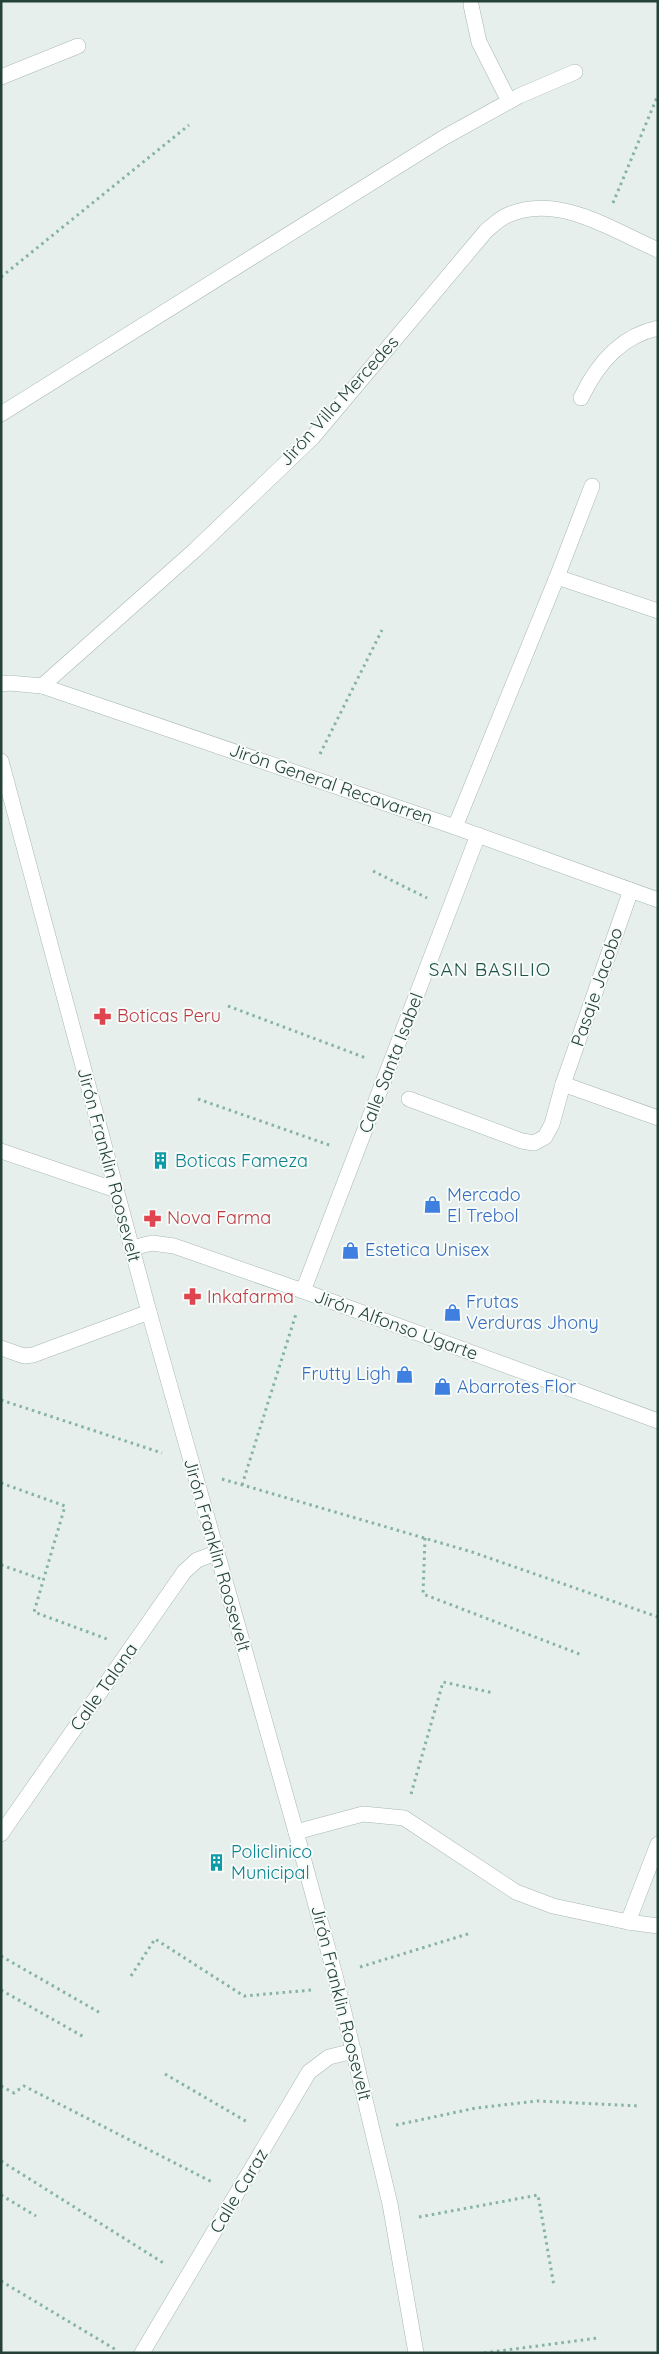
<svg xmlns="http://www.w3.org/2000/svg" width="659" height="2354" viewBox="0 0 659 2354" font-family="Quicksand,sans-serif">
<style>
.lines{fill:none;stroke-linecap:round;stroke-linejoin:round}
.service-casing{stroke:#a8b8b2;stroke-width:16}
.minor-casing{stroke:#a8b8b2;stroke-width:16}
.tertiary-casing{stroke:#a8b8b2;stroke-width:16}
.path{stroke:#86b3a5;stroke-width:3;stroke-dasharray:2.5 4;stroke-linecap:butt}
.service{stroke:#fff;stroke-width:15}
.minor{stroke:#fff;stroke-width:15}
.tertiary{stroke:#fff;stroke-width:15}
.labels{text-anchor:middle;stroke-width:4;stroke-linejoin:round;paint-order:stroke}
.street-label{font-size:18px;fill:#24423a;stroke:#f7fbf9}
.health-label{font-size:18px;fill:#be3a42;stroke:#f7fbf9;text-anchor:start}
.culture-label{font-size:18px;fill:#0d838f;stroke:#f7fbf9;text-anchor:start}
.shop-label{font-size:18px;fill:#366cbe;stroke:#f7fbf9;text-anchor:start}
.neighbourhood-label{font-size:19px;letter-spacing:1px;fill:#1f5548;stroke:#f7fbf9}
</style>
<rect width="100%" height="100%" fill="#e6efeb"/>
<g class="lines">
<defs>
<g id="service">
<polyline points="471,5 479,42 509,101"/>
<polyline points="1,77 78,46"/>
<path d="M581 398C597 364 620 336 658 328"/>
<polyline points="1,414 443,138 519,96 575,72"/>
<polyline points="557,577 658,611"/>
<polyline points="455,827 557,577 592,486"/>
<polyline points="563,1084 658,1118"/>
<polyline points="409,1099 522,1141 534,1143 545,1137 552,1124 563,1084 631,890"/>
<polyline points="1,1151 116,1190"/>
<polyline points="1,1348 24,1356 33,1355 149,1312"/>
<polyline points="628,1922 658,1844"/>
</g>
<g id="minor">
<polyline points="1,684 9,683 42,686 455,827 658,900"/>
<path d="M42 686 195 550 313 437 486 231C493 225 500 218 508 215 558 193 612 230 658 250"/>
<polyline points="132,1248 152,1243 174,1246 303,1291 658,1421"/>
<polyline points="303,1291 478,835"/>
<polyline points="296,1832 363,1814 404,1818 516,1892 553,1906 628,1922 658,1926"/>
<polyline points="1,1834 184,1572 197,1560 216,1553"/>
<polyline points="142,2353 309,2072 329,2057 354,2051"/>
</g>
<polyline id="tertiary" points="1,761 149,1312 296,1832 335,1975 390,2204 416,2353"/>
</defs>
<use href="#service" class="service-casing"/>
<use href="#minor" class="minor-casing"/>
<use href="#tertiary" class="tertiary-casing"/>
<g class="path">
<polyline points="613,203 658,95"/>
<polyline points="1,277 189,125"/>
<polyline points="320,754 382,630"/>
<polyline points="373,871 427,898"/>
<polyline points="228,1006 366,1058"/>
<polyline points="198,1099 332,1146"/>
<polyline points="1,1400 162,1453"/>
<polyline points="222,1479 472,1552 658,1617"/>
<polyline points="1,1483 65,1506 34,1612 107,1639"/>
<polyline points="242,1485 296,1314"/>
<polyline points="425,1538 423,1594 582,1655"/>
<polyline points="1,1565 44,1580"/>
<polyline points="411,1794 443,1682 494,1693"/>
<polyline points="1,1956 102,2014"/>
<polyline points="360,1967 471,1933"/>
<polyline points="131,1976 155,1939 244,1996 312,1990"/>
<polyline points="1,1990 84,2037"/>
<polyline points="165,2074 249,2123"/>
<polyline points="1,2086 14,2093 24,2086 214,2183"/>
<polyline points="396,2125 476,2108 537,2101 640,2106"/>
<polyline points="1,2161 165,2264"/>
<polyline points="1,2195 36,2216"/>
<polyline points="419,2217 538,2195 554,2286"/>
<polyline points="1,2281 118,2351"/>
<polyline points="484,2353 598,2338"/>
</g>
<use href="#service" class="service"/>
<use href="#minor" class="minor"/>
<use href="#tertiary" class="tertiary"/>
</g>
<defs>
<symbol id="pharmacy-bare" viewBox="-9 -9 18 18"><path d="M-2-6h4v4h4v4h-4v4h-4v-4h-4v-4h4Z" fill="#e0444e" stroke="#f7fbf9" stroke-width="2.5" paint-order="stroke"/></symbol>
<symbol id="building-bare" viewBox="-9 -9 18 18"><path d="M-4-6H4V6H1V3H-1V6H-4ZM-2.5-4.3h1.7v1.8h-1.7ZM.8-4.3h1.7v1.8H.8ZM-2.5-1h1.7V.8h-1.7ZM.8-1h1.7V.8H.8Z" fill="#0f9aa8" stroke="#f7fbf9" stroke-width="2.5" paint-order="stroke"/></symbol>
<symbol id="shop-bare" viewBox="-9 -9 18 18"><path d="M-5-2.5h2.3a2.7 3.5 0 0 1 5.4 0H5L5.5 6h-11ZM-1.5-2.5h3a1.5 2.3 0 0 0-3 0Z" fill="#3f7fe0" stroke="#f7fbf9" stroke-width="2.5" paint-order="stroke"/></symbol>
</defs>
<g fill-rule="evenodd">
<use href="#pharmacy-bare" x="90" y="1004" width="25" height="25"/>
<use href="#building-bare" x="148" y="1148" width="25" height="25"/>
<use href="#shop-bare" x="420" y="1192" width="25" height="25"/>
<use href="#pharmacy-bare" x="140" y="1206" width="25" height="25"/>
<use href="#shop-bare" x="338" y="1238" width="25" height="25"/>
<use href="#pharmacy-bare" x="180" y="1284" width="25" height="25"/>
<use href="#shop-bare" x="440" y="1300" width="25" height="25"/>
<use href="#shop-bare" x="392" y="1362" width="25" height="25"/>
<use href="#shop-bare" x="430" y="1374" width="25" height="25"/>
<use href="#building-bare" x="204" y="1850" width="25" height="25"/>
</g>
<g class="labels">
<g class="street-label">
<text transform="translate(339 401) rotate(-48)" y="6">Jirón Villa Mercedes</text>
<text transform="translate(331 784) rotate(19)" y="6">Jirón General Recavarren</text>
<text transform="translate(597 987) rotate(-71)" y="6">Pasaje Jacobo</text>
<text transform="translate(391 1063) rotate(-69)" y="6">Calle Santa Isabel</text>
<text transform="translate(109 1165) rotate(75)" y="6">Jirón Franklin Roosevelt</text>
<text transform="translate(396 1325) rotate(20)" y="6">Jirón Alfonso Ugarte</text>
<text transform="translate(217 1555) rotate(74)" y="6">Jirón Franklin Roosevelt</text>
<text transform="translate(104 1687) rotate(-55)" y="6">Calle Talana</text>
<text transform="translate(341 2003) rotate(76)" y="6">Jirón Franklin Roosevelt</text>
<text transform="translate(239 2191) rotate(-59)" y="6">Calle Caraz</text>
</g>
<g class="health-label">
<text x="117" y="1022">Boticas Peru</text>
<text x="167" y="1224">Nova Farma</text>
<text x="207" y="1303">Inkafarma</text>
</g>
<g class="culture-label">
<text x="175" y="1167">Boticas Fameza</text>
<text x="231" y="1858">Policlinico<tspan x="231" dy="21">Municipal</tspan></text>
</g>
<g class="shop-label">
<text x="447" y="1201">Mercado<tspan x="447" dy="21">El Trebol</tspan></text>
<text x="365" y="1256">Estetica Unisex</text>
<text x="466" y="1308">Frutas<tspan x="466" dy="21">Verduras Jhony</tspan></text>
<text x="391" y="1380" text-anchor="end">Frutty Ligh</text>
<text x="457" y="1393">Abarrotes Flor</text>
</g>
<g class="neighbourhood-label">
<text x="490" y="976">SAN BASILIO</text>
</g>
</g>
<rect width="659" height="2354" fill="none" stroke="#24423a" stroke-width="5"/>
</svg>
